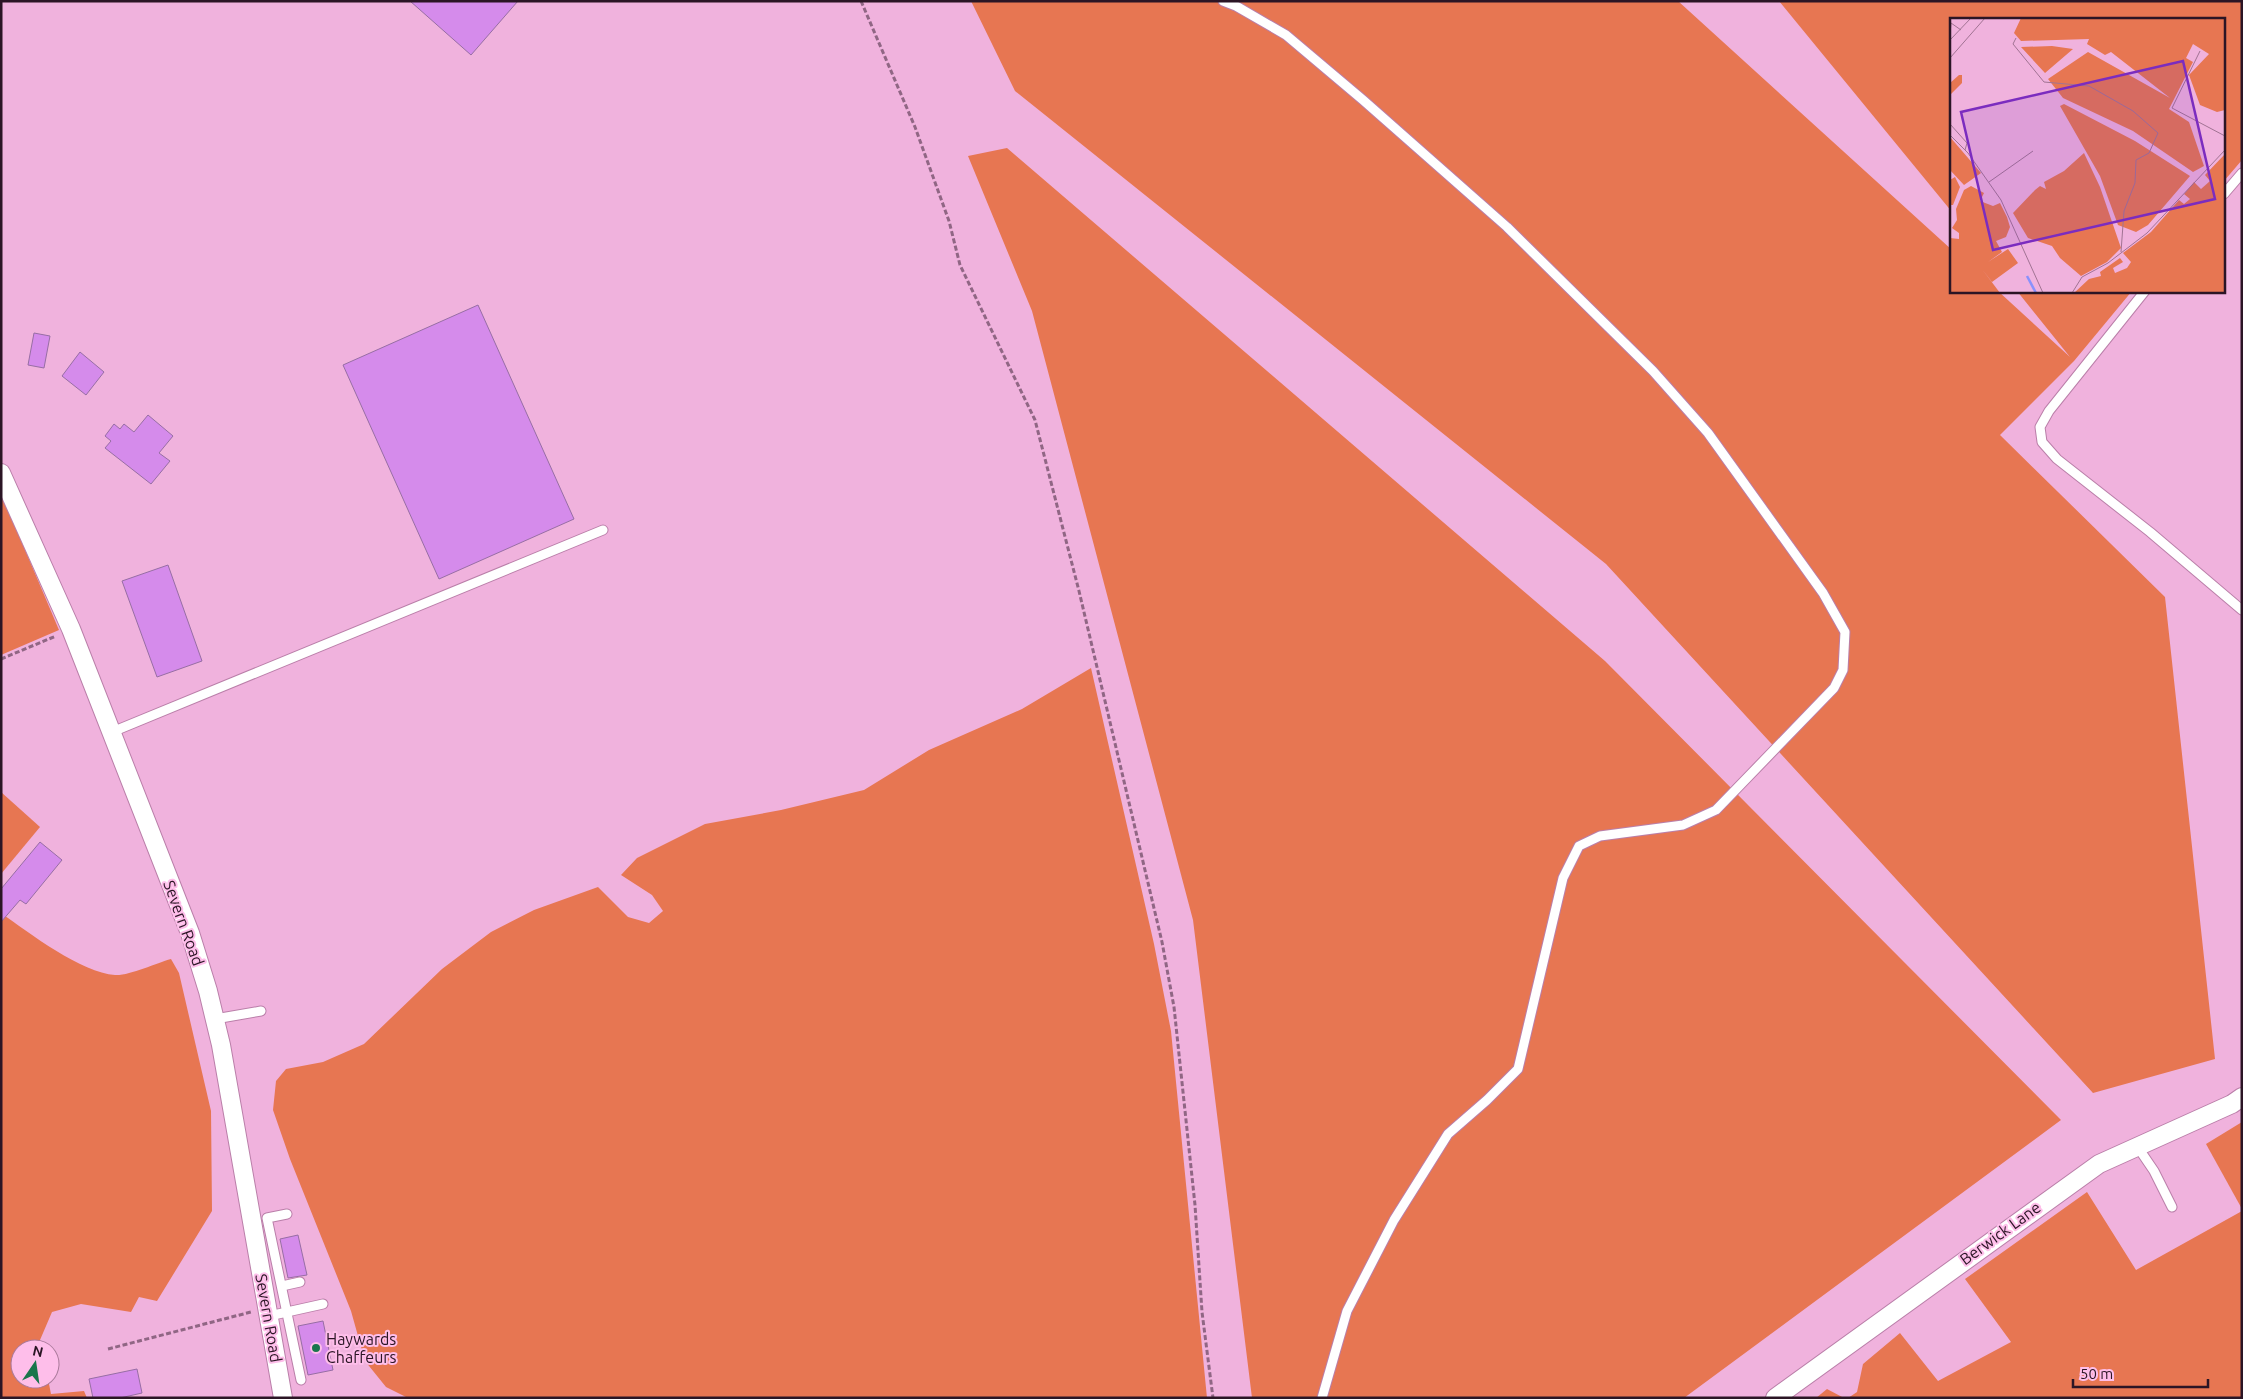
<svg xmlns="http://www.w3.org/2000/svg" width="2243" height="1399" viewBox="0 0 2243 1399" font-family="Ubuntu,sans-serif">
<style>
.green{fill:#e77652}
.building{fill:#d58beb;stroke:#976ea4}
.lines{fill:none;stroke-linecap:round;stroke-linejoin:round}
.lane-casing{stroke:#ba7fa9;stroke-width:11}
.street-casing{stroke:#ba7fa9;stroke-width:20}
.path{stroke:#906684;stroke-width:3;stroke-dasharray:5 2.5;stroke-linecap:butt}
.lane{stroke:#fff;stroke-width:9}
.street{stroke:#fff;stroke-width:18}
.poi-dot{fill:#19764c;stroke:#febeea;stroke-width:2}
.labels{text-anchor:middle;stroke-width:4;stroke-linejoin:round;paint-order:stroke}
.street-label{font-size:16px;fill:#2b1525;stroke:#febeea}
.poi-label{font-size:16px;fill:#2b1525;stroke:#febeea;text-anchor:start}
.inset-river{fill:none;stroke:#8991fc;stroke-width:2.5}
.inset-road{fill:none;stroke:#a17393;stroke-width:1}
.view{fill:#7b2cbf;fill-opacity:0.15;stroke:#7b2cbf;stroke-width:2.5}
.inset-edge{fill:none;stroke:#2b1525;stroke-width:2.5}
</style>
<rect width="100%" height="100%" fill="#f0b2dd"/>
<g class="green">
<polygon points="971,1 1678,1 1952,250 1952,291 1998,291 2070,357 2017,291 2132,291 2074,361 2000,435 2165,597 2215,1059 2093,1093 1606,564 1015,91"/>
<polygon points="1779,1 2242,1 2242,160 2224,181 2224,19 1952,19 1952,212"/>
<polygon points="1007,148 1605,661 2061,1120 1684,1398 1252,1398 1193,920 1032,311 968,156"/>
<polygon points="1,493 59,630 1,655"/>
<polygon points="1091,668 1154,944 1171,1031 1207,1398 408,1398 386,1387 365,1361 351,1311 290,1159 273,1110 276,1081 286,1069 323,1062 364,1044 442,969 491,932 534,910 598,887 628,917 649,923 663,911 652,895 621,875 637,858 705,824 781,810 864,790 929,750 1022,709"/>
<polygon points="1,792 40,827 1,874"/>
<path d="M1 913C29 933 82 973 115 975 129 976 156 963 171 959L179 973 211 1111 212 1211 157 1301 139 1297 131 1312 81 1304 52 1312 40 1340 42 1349H20V1379H48L51 1394 84 1391 87 1398H1Z"/>
<polygon points="2242,1122 2242,1209 2206,1144"/>
<polygon points="2087,1192 2136,1270 2242,1211 2242,1398 1848,1398 1857,1392 1863,1364 1900,1333 1938,1381 2011,1342 1965,1279"/>
<polygon points="1827,1389 1844,1398 1816,1398"/>
</g>
<g class="building">
<polygon points="410,1 518,1 471,55"/>
<polygon points="478,305 574,519 439,579 343,365"/>
<polygon points="34,333 50,336 44,368 28,365"/>
<polygon points="80,352 104,372 86,395 62,376"/>
<polygon points="148,415 173,436 159,453 170,461 151,484 105,448 111,441 105,436 114,424 120,429 124,424 134,432"/>
<polygon points="168,565 202,661 157,677 122,581"/>
<polygon points="40,842 62,860 26,904 20,900 1,922 1,889"/>
<polygon points="298,1235 307,1275 288,1278 280,1239"/>
<polygon points="323,1321 333,1370 308,1375 298,1326"/>
<polygon points="137,1369 142,1393 120,1398 93,1398 89,1379"/>
</g>
<g class="lines">
<defs>
<g id="lane">
<polyline points="1223,1 1236,6 1286,35 1363,100 1507,227 1653,371 1708,433 1823,593 1845,632 1843,670 1834,688 1716,810 1683,825 1600,836 1579,846 1563,878 1518,1069 1487,1100 1448,1134 1394,1220 1347,1311 1322,1398"/>
<polyline points="2224,194 2242,173"/>
<polyline points="2145,291 2049,411 2040,427 2042,442 2057,459 2150,532 2242,610"/>
<polyline points="112,732 603,530"/>
<polyline points="215,1019 261,1011"/>
<polyline points="2137,1146 2154,1171 2172,1207"/>
<polyline points="287,1214 267,1218 301,1380"/>
<polyline points="282,1286 300,1282"/>
<polyline points="269,1316 323,1304"/>
</g>
<g id="street">
<polyline points="1,473 71,629 190,933 208,991 221,1045 283,1398"/>
<polyline points="1775,1398 2099,1164 2232,1104 2242,1097"/>
</g>
</defs>
<use href="#lane" class="lane-casing"/>
<use href="#street" class="street-casing"/>
<g class="path">
<polyline points="861,1 915,127 949,221 960,265 1035,420 1079,591 1162,942 1174,1007 1195,1205 1202,1312 1213,1398"/>
<polyline points="1,659 56,636"/>
<polyline points="108,1349 251,1312"/>
</g>
<use href="#lane" class="lane"/>
<use href="#street" class="street"/>
</g>
<circle class="poi-dot" cx="316" cy="1348" r="5"/>
<g class="labels">
<g class="street-label">
<text transform="translate(184 923) rotate(70)" y="6">Severn Road</text>
<text transform="translate(2000 1233) rotate(-36)" y="6">Berwick Lane</text>
<text transform="translate(269 1318) rotate(80)" y="6">Severn Road</text>
</g>
<g class="poi-label">
<text x="326" y="1345">Haywards<tspan x="326" dy="18">Chaffeurs</tspan></text>
</g>
</g>
<g transform="translate(1950 18)">
<rect width="275" height="275" fill="#f0b2dd"/>
<path d="M71 0H275V92L267 94 250 87 239 57 259 36 243 26 236 40 243 44 219 91 239 104 254 148 243 154 183 113 113 80 98 61 138 34 220 80 161 34 155 37 137 26 139 21 71 23 64 15ZM102 28 123 31 95 55 71 29ZM9 57H12V65L0 77V65ZM114 86 185 123 240 158 198 207 186 214 168 207 150 158 110 88ZM0 119 31 155 14 167 0 152ZM134 135 150 169 171 230 157 244 131 258 110 240 102 228 78 220 63 195 85 172 90 168 96 171 94 164 114 153ZM275 136V274L124 275 139 261 151 258 150 254 170 240 173 244 163 250 165 255 177 250 181 244 173 235 201 214 229 182 234 186 240 181 234 176 244 164 251 171 260 163 255 157ZM5 159 10 169 3 187H0V162ZM21 168 34 175 30 183 43 188 50 185 57 199 60 209 56 219 46 223 52 234 38 244 58 231 68 245 42 264 32 251 50 275H0V220L9 221V215L2 210 7 202 6 191 14 172Z" fill="#e77652"/>
<path class="inset-river" d="M77 258 86 275"/>
<path class="inset-road" d="M0 16 1 5 11 12M66 20 63 26 94 64 139 68 183 93 208 115 199 135 186 142 185 165 174 193 171 234M0 22 21 0M250 33 222 90 275 118M0 40 35 0M0 106 17 125 15 132M0 117 18 135 51 182 93 275M39 164 83 133M122 275 132 259 158 245 197 215 275 132"/>
<path class="view" d="M233 43 265 181 43 232 11 94Z"/>
<rect width="275" height="275" class="inset-edge"/>
</g>
<rect width="2243" height="1399" fill="none" stroke="#2b1525" stroke-width="5"/>
<g transform="translate(35 1364) rotate(13)"><circle r="24" fill="#febeea" stroke="#aa7a9b"/>
<path d="M0-4L9 19L0 12L-9 19Z" fill="#19764c"/>
<text y="-8" font-size="14" font-weight="bold" text-anchor="middle" fill="#2b1525">N</text>
</g>
<path d="M2073 1379v8h135v-8" fill="none" stroke="#2b1525" stroke-width="2.5"/>
<text x="2080" y="1379" font-size="15" fill="#2b1525" stroke="#febeea" stroke-width="4" paint-order="stroke">50 m</text>
</svg>
